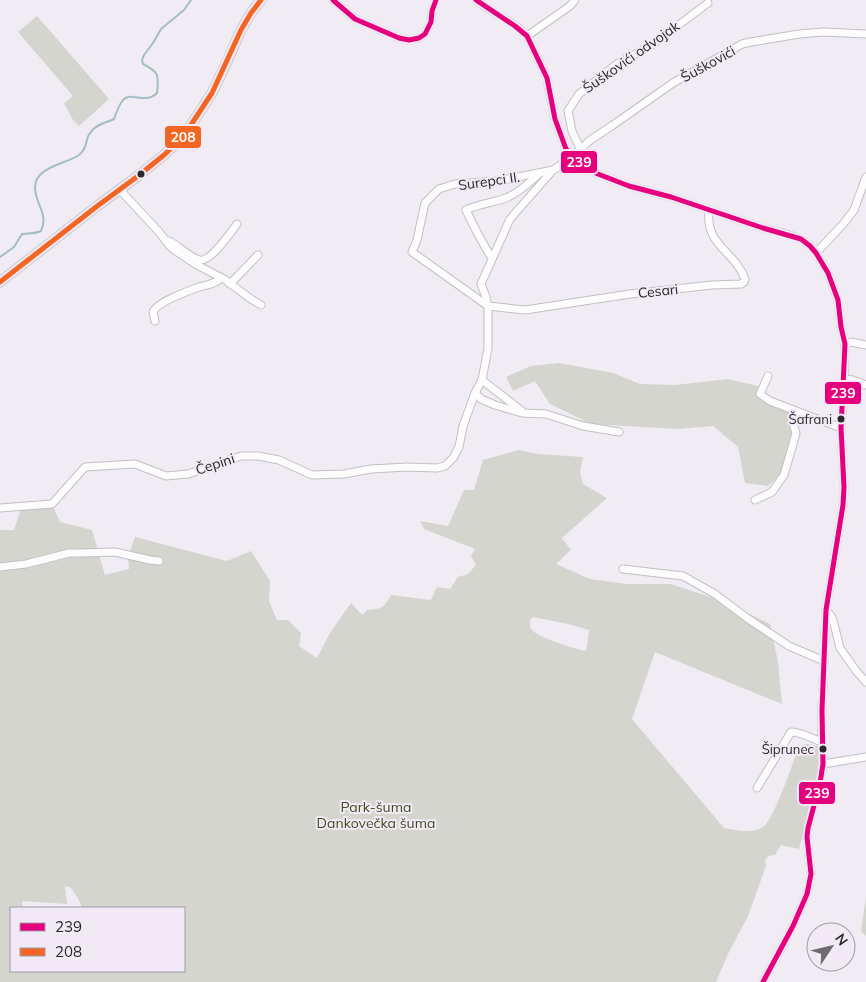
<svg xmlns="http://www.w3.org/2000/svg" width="866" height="982" viewBox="0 0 866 982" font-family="Mulish,sans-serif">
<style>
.green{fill:#d4d5ce;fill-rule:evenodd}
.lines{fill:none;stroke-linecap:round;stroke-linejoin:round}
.stream{stroke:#a5bec3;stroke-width:2}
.minor-casing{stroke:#c3bfc5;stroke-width:9}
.major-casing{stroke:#cbc8cc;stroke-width:11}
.minor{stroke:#fdfcfd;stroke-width:7}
.major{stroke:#eae6e0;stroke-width:9}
.bus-1-casing{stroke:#f2e9f6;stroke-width:9}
.bus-2-casing{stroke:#f2e9f6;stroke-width:9}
.bus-1{stroke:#e5007d;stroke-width:5}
.bus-2{stroke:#f26522;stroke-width:5}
.bus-dot{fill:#2a262b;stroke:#f2e9f6;stroke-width:2}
.labels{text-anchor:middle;stroke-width:4;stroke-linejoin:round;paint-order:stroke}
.bus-label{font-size:13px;fill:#2a262b;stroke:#f2e9f6;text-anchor:end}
.street-label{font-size:14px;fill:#2a262b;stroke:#f2e9f6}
.park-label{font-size:14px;fill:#3e4c1d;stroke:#f2e9f6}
.line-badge{stroke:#f2e9f6;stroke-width:2}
.badge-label{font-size:14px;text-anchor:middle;font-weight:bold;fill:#fff}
</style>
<rect width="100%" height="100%" fill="#f1ecf3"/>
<g class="green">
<polygon points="37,16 109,99 79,126 73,120 64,103 73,96 18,32"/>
<polygon points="559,363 613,373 640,384 675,385 728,379 762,387 757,394 789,411 788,419 793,433 789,453 781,474 768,486 745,483 738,447 713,426 678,429 591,424 550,404 535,381 513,391 506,377 531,366"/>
<path d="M519 450 538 454 583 457 580 472 583 484 607 498 562 538 571 550 556 564 590 579 627 584H671L725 602 770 624 778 662 782 704 655 652 632 719 724 828C735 830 752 834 763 827 773 821 792 765 797 752 803 741 808 744 818 746V776L799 849 781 845 775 855 768 856 765 860 766 866 748 916 728 954 716 982H0V530H14L21 508 53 506 60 522 92 530 105 575 129 569 128 557 135 537 227 561 251 551 270 581 269 601 277 620H288L301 633 299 646 317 658 330 633 351 603 362 615 367 610C381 609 384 608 391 595L431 600 437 587 450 589 458 577 468 574 476 565 471 556 475 549 424 529 420 521 448 526 464 490H474L483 460ZM533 617 568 624 589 630 586 651C575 649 542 639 533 631 530 628 530 624 530 620ZM65 886 70 887 78 898 82 908H184V971H11V908H23L22 901 67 904Z"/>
<polygon points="866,897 866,936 861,931"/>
</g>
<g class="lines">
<path class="stream" d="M0 257 14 247 22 234C29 233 35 234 41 231 49 213 35 205 35 187 35 167 66 164 79 155 89 147 84 139 91 132 96 124 106 123 114 119 116 113 119 105 123 100 131 91 145 105 157 93 159 75 159 72 143 64L142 60 144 55 153 43 161 29 184 10 191 0"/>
<defs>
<g id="minor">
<polyline points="333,0 355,19 399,38 409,40 419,38 425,34 431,22 432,11 436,0"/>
<path d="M476 0C492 13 513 21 527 36L547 78 550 95 555 119 566 149 581 165 598 174 629 186 671 197 763 228 783 233 801 239 810 246 816 253 828 273 838 300 841 327 845 344 844 379 841 428 844 487 843 505 826 610 822 710V742L823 764 820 783 808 828 807 837 811 874 807 894 793 926 763 982"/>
<polyline points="527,36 570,6 575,0"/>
<polyline points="580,149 572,131 568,111 579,94 617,64 652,45 708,3"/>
<path d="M553 170 498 181 455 184 439 189 425 203 417 240 412 252 488 306 525 310 630 294 712 285 741 284 744 282 745 279C734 250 705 246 709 210"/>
<polyline points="120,190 159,232 169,245 173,249 197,265 224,279 251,299 261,305"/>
<path d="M169 241C179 246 188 256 199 260 210 263 231 232 237 224"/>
<polyline points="816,253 844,223 854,210 866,177"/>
<path d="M492 258C482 243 474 227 466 210 480 203 495 203 508 197 520 192 530 182 540 173"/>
<polyline points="230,284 258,255"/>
<path d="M155 321 153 312C157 302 188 291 199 287 207 285 215 284 221 278"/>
<polyline points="845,344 851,342 866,345"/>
<polyline points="768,376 760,394 770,401 841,428"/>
<polyline points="844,379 853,380 866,385"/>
<polyline points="482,380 522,411"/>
<polyline points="475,393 481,399 495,405 522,413 546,414 583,426 619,432"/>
<polyline points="755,500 772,492 784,475 793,444 796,433 792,420 793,410"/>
<polyline points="0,508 52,504 85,467 135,464 166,476 188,474 241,456 258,456 279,460 312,475 344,474 371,469 407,467 437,468 445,466 453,458 459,447 463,426 475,393 482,380 488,348 488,306 486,297 481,284 510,219 553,170 573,157 589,141 613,125 673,83 742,44 751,42 799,34 823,32 866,34"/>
<polyline points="0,567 26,564 69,553 81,553 115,552 150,560 159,561"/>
<polyline points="623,569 683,576 715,594 747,618 789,646 824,661"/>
<polyline points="826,610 831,616 833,620 840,648 857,672 866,682"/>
<polyline points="823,764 866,757"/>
<path d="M757 788 791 732C799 731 813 739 822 742"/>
</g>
<polyline id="major" points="0,282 96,207 138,176 164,155 183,137 212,93 226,64 241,30 251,13 261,0"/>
</defs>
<use href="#minor" class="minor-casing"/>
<use href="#major" class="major-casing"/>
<use href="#minor" class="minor"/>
<use href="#major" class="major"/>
<defs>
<g id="bus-1">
<polyline points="333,0 355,19 399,38 409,40 419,38 425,34 431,22 432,11 436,0"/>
<polyline points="476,0 515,26 527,36 547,78 555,119 566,149 581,165 598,174 629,186 671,197 763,228 801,239 810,246 816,253 828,273 838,300 841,327 845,344 841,428 844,487 843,505 826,610 822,710 823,764 820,783 808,828 807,837 811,874 807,894 793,926 763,982"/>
</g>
<polyline id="bus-2" points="0,282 96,207 138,176 164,155 183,137 212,93 241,30 251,13 261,0"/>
</defs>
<use href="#bus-1" class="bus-1-casing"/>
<use href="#bus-2" class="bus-2-casing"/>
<use href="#bus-1" class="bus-1"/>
<use href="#bus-2" class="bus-2"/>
</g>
<g class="bus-dot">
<circle cx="141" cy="174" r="4.5"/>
<circle cx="841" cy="419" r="4.5"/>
<circle cx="823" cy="749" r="4.5"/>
</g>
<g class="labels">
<g class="bus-label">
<text x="832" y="424">Šafrani</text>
<text x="814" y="754">Šiprunec</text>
</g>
<g class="street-label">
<text transform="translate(631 57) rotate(-35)" y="5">Šuškovići odvojak</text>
<text transform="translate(708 64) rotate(-29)" y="5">Šuškovići</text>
<text transform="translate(489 181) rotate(-8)" y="5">Surepci II.</text>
<text transform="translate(658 291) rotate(-6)" y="5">Cesari</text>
<text transform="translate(215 464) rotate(-18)" y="5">Čepini</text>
</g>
<g class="park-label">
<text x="376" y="812">Park-šuma<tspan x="376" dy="16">Dankovečka šuma</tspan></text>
</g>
</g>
<g class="line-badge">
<rect x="164" y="125" width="38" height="24" rx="5" fill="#f26522"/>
<rect x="560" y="150" width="38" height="24" rx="5" fill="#e5007d"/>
<rect x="824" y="381" width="38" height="24" rx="5" fill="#e5007d"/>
<rect x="798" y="781" width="38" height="24" rx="5" fill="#e5007d"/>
</g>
<g class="badge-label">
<text x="183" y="142">208</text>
<text x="579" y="167">239</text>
<text x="843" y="398">239</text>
<text x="817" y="798">239</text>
</g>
<rect x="10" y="907" width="175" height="65" fill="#f2e9f6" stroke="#a29ba5"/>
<rect x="20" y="923" width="25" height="8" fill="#e5007d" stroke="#a29ba5"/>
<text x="55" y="932" font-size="15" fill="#2a262b">239</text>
<rect x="20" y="948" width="25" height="8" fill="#f26522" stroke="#a29ba5"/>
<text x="55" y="957" font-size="15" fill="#2a262b">208</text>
<g transform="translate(831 947) rotate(55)"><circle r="24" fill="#f2e9f6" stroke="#a29ba5"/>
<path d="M0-4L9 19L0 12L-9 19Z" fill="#706b71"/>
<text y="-8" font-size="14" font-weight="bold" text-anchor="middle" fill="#2a262b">N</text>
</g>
</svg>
